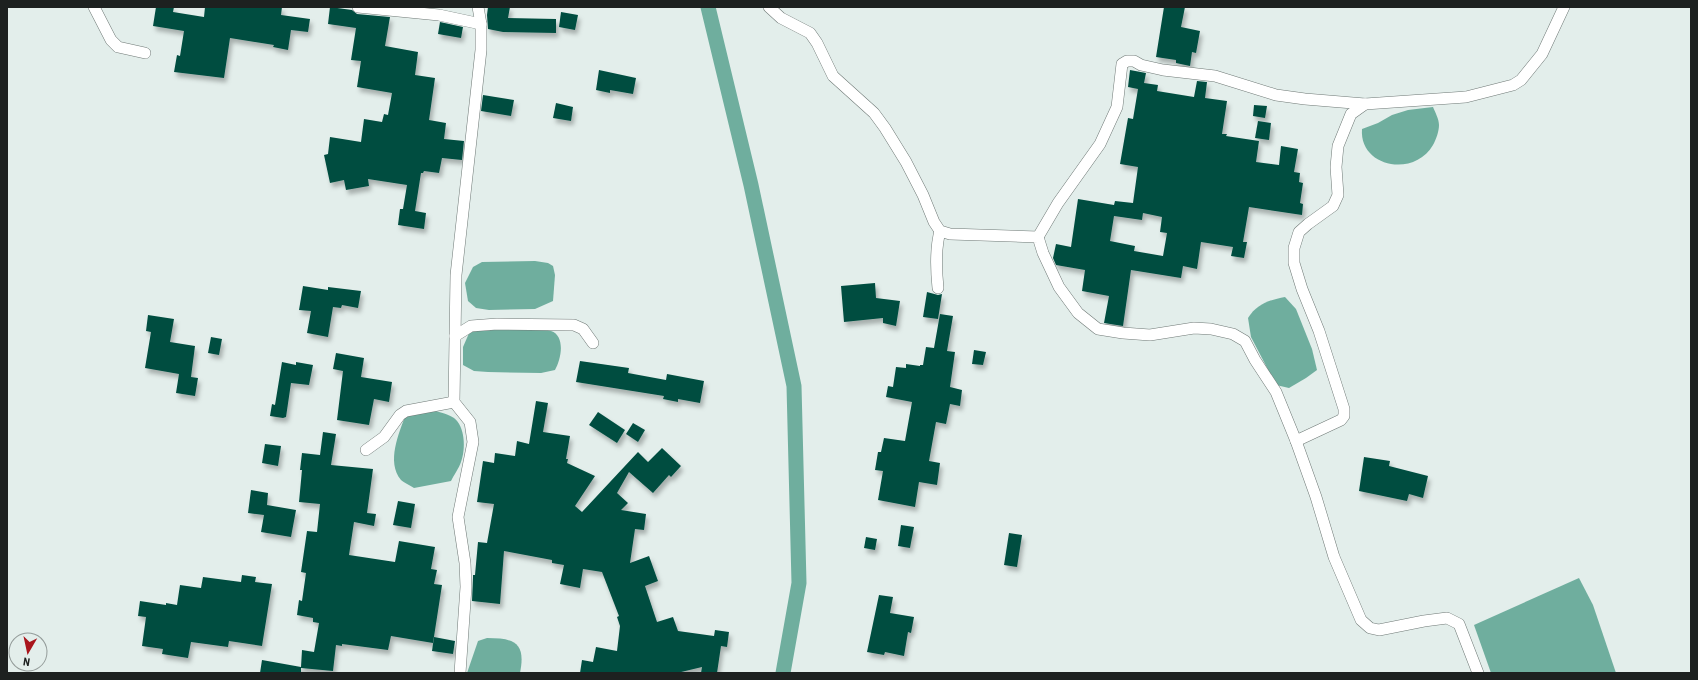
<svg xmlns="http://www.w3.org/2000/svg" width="1698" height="680" viewBox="0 0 1698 680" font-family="'Roboto Condensed',sans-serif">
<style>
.water{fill:#6fae9e}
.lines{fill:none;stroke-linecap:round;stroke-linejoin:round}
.canal{stroke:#6fae9e;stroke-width:15}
.building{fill:#024e41;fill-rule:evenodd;filter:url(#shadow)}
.street-casing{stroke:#6f7976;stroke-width:12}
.street{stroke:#fff;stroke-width:11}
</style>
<defs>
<filter id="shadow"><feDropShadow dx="2.5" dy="4.5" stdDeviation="2" flood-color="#0004"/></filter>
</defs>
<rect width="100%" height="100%" fill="#e3eeeb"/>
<g class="water">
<path d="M1433 107C1435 112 1439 119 1439 125 1439 131 1436 140 1433 145 1414 178 1359 167 1362 129L1378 123 1392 115 1408 110Z"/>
<polygon points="535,261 548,263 553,266 555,275 553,301 535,309 489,310 476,308 468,301 465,283 473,267 482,262"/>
<path d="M1285 297 1296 309 1312 349 1317 370 1306 378 1289 388 1276 385 1251 337 1248 318C1257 304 1269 300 1285 297Z"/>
<path d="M535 328C540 329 546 329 551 331 566 336 561 360 555 370L541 373 488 372 474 371 463 365V347L470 331Z"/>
<path d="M427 409C436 411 446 413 454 418 465 426 466 449 461 462 459 468 454 475 451 481L414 488C410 485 404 483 401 480 386 462 399 433 406 414Z"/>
<polygon points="1579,578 1593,605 1616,673 1491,673 1474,625"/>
<path d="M487 638C515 638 526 643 520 673H467L478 641Z"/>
</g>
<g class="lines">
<polyline class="canal" points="708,7 751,185 794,386 799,583 783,673"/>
</g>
<g class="building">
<polygon points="156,7 174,7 173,12 204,17 205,7 282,7 281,15 310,19 308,32 291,30 288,50 273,47 274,45 230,38 224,78 174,72 177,55 180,56 184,31 153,26"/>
<polygon points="330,7 352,10 357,14 390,17 385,46 418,52 415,75 435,78 429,120 446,123 444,139 464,141 462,160 442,158 439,173 424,171 423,173 421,173 415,211 426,213 424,229 398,225 400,209 403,209 407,185 368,179 369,186 346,190 344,180 330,183 324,155 328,154 330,137 361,142 364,119 382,122 384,114 388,115 392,93 357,87 361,61 351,60 356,28 328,24"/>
<polygon points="488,7 510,7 508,18 556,19 556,33 503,32 488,29 487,15"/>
<polygon points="1164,7 1185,7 1181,27 1200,31 1196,53 1192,52 1190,66 1176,63 1176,60 1156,57"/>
<polygon points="561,12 578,15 575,30 559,27"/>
<polygon points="440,22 463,27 461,38 438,34"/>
<polygon points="599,70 636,78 633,94 610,90 610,93 596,90"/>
<path d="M1130 70 1146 73 1144 83 1158 85 1157 91 1194 97 1197 81 1207 82 1205 98 1227 101 1222 134H1227L1226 136 1259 141 1256 162 1279 165 1281 146 1298 149 1294 172 1300 173 1299 182 1303 183 1300 203 1303 204 1302 215 1249 207 1243 242H1247L1244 258 1231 256 1233 247 1201 242 1197 269 1183 266 1181 278 1131 270 1123 326 1104 323 1109 296 1082 291 1085 270 1056 265 1053 258 1056 244 1071 247 1078 199 1114 205 1115 201 1133 203 1138 167 1120 164 1128 118 1133 119 1138 89 1128 87ZM1143 213 1162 217 1160 232 1167 233 1163 256 1134 251 1135 246 1110 241 1114 216 1142 220Z"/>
<polygon points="483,95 514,100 511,116 481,111"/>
<polygon points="556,103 573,107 571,121 553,118"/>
<polygon points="1254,105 1267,106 1265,118 1253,116"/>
<polygon points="1258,121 1271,123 1269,140 1255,138"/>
<polygon points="875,283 876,298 900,301 896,326 883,323 883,318 844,322 841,286"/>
<polygon points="303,286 328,290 328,287 361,291 358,308 342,305 341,308 333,307 328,337 307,333 311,311 299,310"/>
<polygon points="927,292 938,295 942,294 938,319 923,317"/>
<polygon points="940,314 953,316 947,351 955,352 950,387 962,390 960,406 950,404 946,424 936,422 929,461 940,463 937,485 919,482 915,507 878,500 883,471 875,470 878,452 881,452 884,438 905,441 912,402 886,397 888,386 893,387 896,367 906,368 906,364 920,366 920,365 923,365 926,347 934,348"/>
<polygon points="148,315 174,319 170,342 195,346 191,377 198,378 195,396 176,393 179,374 145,368 151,332 146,331"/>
<polygon points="211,337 222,339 219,355 208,353"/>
<polygon points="974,350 986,352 983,365 972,364"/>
<polygon points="336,353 364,358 361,377 392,382 389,402 374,399 369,425 337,420 343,371 333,369"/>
<polygon points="580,361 629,368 628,373 666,380 667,374 704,381 700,403 678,399 678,402 663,399 664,396 576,382"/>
<polygon points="282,362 296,365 296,362 313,365 309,385 291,383 286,417 283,418 270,416 272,404 275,405"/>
<polygon points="536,401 548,403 543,432 570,436 566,459 568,459 567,463 595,476 575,506 582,512 638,452 648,462 662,448 681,466 671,477 669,475 653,493 629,472 617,493 628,503 621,510 646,514 644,530 635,529 630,563 649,556 658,581 645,586 657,622 673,617 678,631 714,636 715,630 729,632 727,647 721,646 717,673 701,673 702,667 677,673 580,673 582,660 593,662 596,647 617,651 620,626 617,617 619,616 602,572 583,569 580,588 560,584 564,565 552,563 552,560 504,551 500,604 472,601 473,577 473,575 475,575 478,542 487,543 494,504 477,502 483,461 494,463 495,453 515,456 517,441 529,444"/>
<polygon points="598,412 625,430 617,443 589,425"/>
<polygon points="633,423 645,430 638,442 626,434"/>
<polygon points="323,432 336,434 331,465 373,469 367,513 376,514 374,526 354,522 349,555 395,562 399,541 435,547 431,569 437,570 434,584 442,585 433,643 391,636 388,650 342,644 342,646 336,645 333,671 301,668 301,673 260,673 262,660 301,667 302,650 314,652 319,623 313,622 313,618 297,615 299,600 302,601 306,573 301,572 307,531 317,532 320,504 299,502 302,470 300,470 302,453 320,455"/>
<polygon points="265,444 281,446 278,466 262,463"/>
<polygon points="1364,457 1390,461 1389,466 1428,476 1423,498 1409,494 1407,501 1359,491"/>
<polygon points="251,490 268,493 267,505 296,510 291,537 261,532 264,515 248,513"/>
<polygon points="398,501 415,504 411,528 393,525"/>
<polygon points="901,525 914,527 910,548 898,546"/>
<polygon points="1009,533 1022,535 1017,567 1004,565"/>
<polygon points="866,537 877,539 875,550 864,548"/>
<polygon points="242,575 256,577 255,582 272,584 262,646 229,641 228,647 191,642 188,658 162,654 163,649 142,646 146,617 138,616 140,601 166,605 166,603 177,605 180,585 201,588 203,577 241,582"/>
<polygon points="879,595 893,597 890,613 914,617 911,633 908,632 904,656 885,652 884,655 867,652"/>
<polygon points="434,637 455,641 453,654 432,651"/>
</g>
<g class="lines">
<defs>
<g id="street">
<polyline points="94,7 111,40 118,47 145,53"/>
<polyline points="358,7 439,15 481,24"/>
<polyline points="769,7 781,18 810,33 817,43 833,76 874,113 885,128 906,162 923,195 934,222 940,231 950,234 1038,237 1043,253 1059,287 1078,313 1098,329 1123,333 1150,335 1194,328 1211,329 1233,334 1245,341 1255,360 1276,392 1296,441 1316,497 1334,557 1361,620 1370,628 1379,630 1424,621 1447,618 1459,624 1478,673"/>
<polyline points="1038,237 1058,203 1100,144 1117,107 1122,64 1127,61 1134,61 1141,65 1163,70 1215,76 1276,95 1305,99 1365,104 1466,97 1513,85 1521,80 1542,54 1564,7"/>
<path d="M938 288C936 269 935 250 940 231"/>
<polyline points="455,336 471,326 497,324 574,325 583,329 593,343"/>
<polyline points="1296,441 1341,420 1344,416 1344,409 1319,331 1302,289 1294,263 1294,248 1299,232 1308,224 1333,206 1338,195 1336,167 1338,146 1351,114 1365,104"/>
<polyline points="366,450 384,437 400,415 406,411 454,402"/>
<polyline points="460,673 466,587 465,563 458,517 473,442 470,422 454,402 456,275 481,50 481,24 478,7"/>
</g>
</defs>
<use href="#street" class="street-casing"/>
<use href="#street" class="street"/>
</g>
<rect width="1698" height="680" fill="none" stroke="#1d2120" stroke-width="16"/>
<g transform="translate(28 652) rotate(189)"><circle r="19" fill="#e3eeeb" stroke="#949c9a"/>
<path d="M0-3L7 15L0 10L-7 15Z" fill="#a9151c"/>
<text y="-6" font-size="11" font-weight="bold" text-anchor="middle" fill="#1d2120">N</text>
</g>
</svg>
